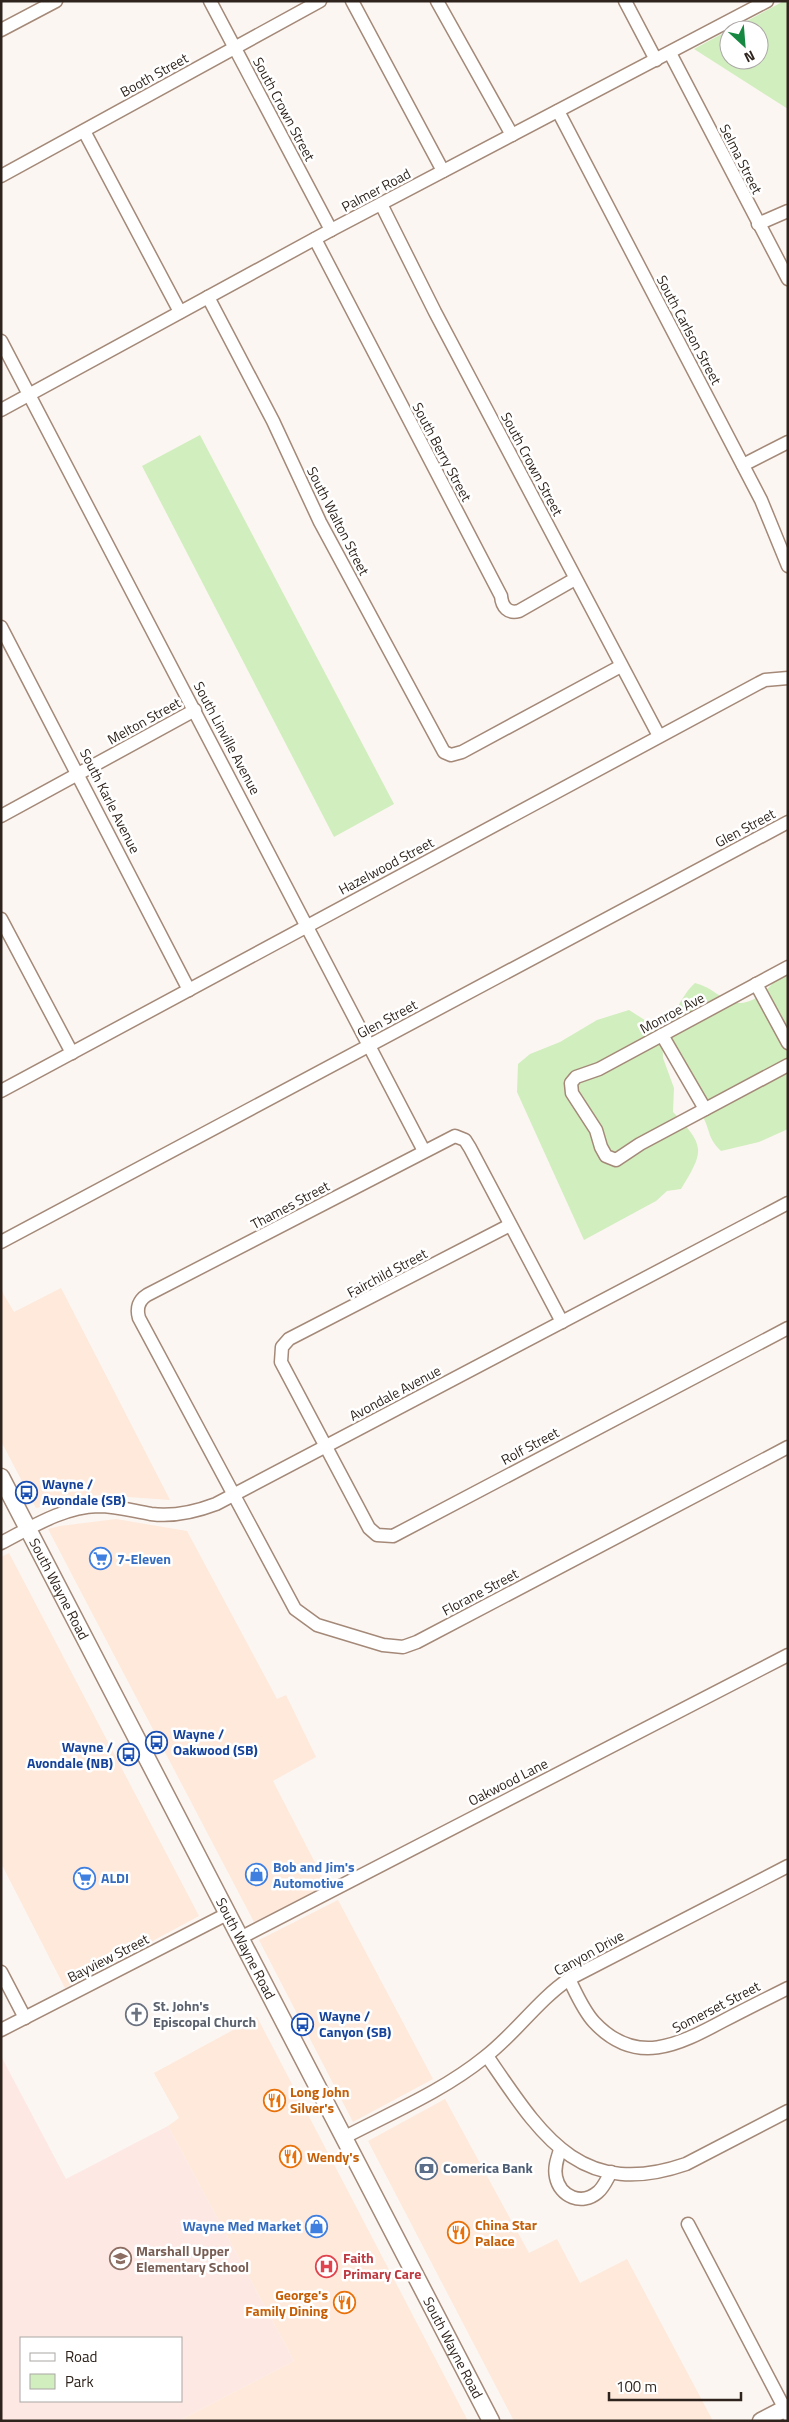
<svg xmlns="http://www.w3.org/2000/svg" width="789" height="2422" viewBox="0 0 789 2422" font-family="'Titillium Web',sans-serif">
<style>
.built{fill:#fee9db}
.education{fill:#fde8e4;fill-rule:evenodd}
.green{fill:#d1eebe}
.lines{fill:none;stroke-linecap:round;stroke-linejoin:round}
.minor-casing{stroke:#a48978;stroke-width:15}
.major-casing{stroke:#a48978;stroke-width:19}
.minor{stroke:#fff;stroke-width:12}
.major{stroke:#fff;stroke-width:16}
.labels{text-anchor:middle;stroke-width:5;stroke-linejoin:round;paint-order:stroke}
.street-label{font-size:14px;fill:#2e241d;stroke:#fff}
.transit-label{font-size:14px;font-weight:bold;fill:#164399;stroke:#fff;text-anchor:start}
.shop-label{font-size:14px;font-weight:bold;fill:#366cbe;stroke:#fff;text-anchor:start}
.worship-label{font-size:14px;font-weight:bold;fill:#5b616d;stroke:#fff;text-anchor:start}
.food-label{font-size:14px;font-weight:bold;fill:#c56008;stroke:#fff;text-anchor:start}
.service-label{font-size:14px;font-weight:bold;fill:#4e5e75;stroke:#fff;text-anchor:start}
.education-label{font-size:14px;font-weight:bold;fill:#785e54;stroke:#fff;text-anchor:start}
.health-label{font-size:14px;font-weight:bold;fill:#be3a42;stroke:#fff;text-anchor:start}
</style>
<rect width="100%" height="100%" fill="#fcf6f2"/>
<g class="built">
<polygon points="61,1288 170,1500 100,1495 36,1508 1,1441 1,1290 14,1312"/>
<polygon points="116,1519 187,1531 277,1699 286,1695 316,1757 273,1781 327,1886 254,1922 48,1529 60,1526"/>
<polygon points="9,1553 199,1916 65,1988 1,1863 1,1557"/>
<polygon points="338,1900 433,2079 353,2122 259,1940"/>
<polygon points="257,2017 304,2107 468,2421 178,2421 294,2361 168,2126 179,2118 154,2073"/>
<polygon points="445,2099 529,2253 557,2239 580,2283 627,2259 713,2421 514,2421 368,2141"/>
</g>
<path class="education" d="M1 2056 66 2179 168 2126 294 2361 178 2421H1ZM21 2338H181V2401H21Z"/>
<g class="green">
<polygon points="784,1 788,1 788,109 694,49 729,30 729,60 759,60 759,30 730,30"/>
<polygon points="200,435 394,804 334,837 142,466"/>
<path d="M788 959V1129L759 1142 721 1151C707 1137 711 1132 703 1117 682 1079 653 1054 677 1008 683 998 687 990 695 983 712 988 712 992 726 999 749 1012 768 990 781 973 784 969 784 963 788 959Z"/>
<path d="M629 1010 662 1031 663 1058 674 1088 673 1112C705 1146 705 1150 681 1189L667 1191 656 1201 584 1240 517 1092 518 1064 530 1054 560 1042 597 1020Z"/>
</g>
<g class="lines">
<defs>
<g id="minor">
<polyline points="210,1 331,230"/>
<polyline points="352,1 443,171"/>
<polyline points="437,1 512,135"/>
<polyline points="625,1 656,60"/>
<polyline points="1,30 56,1"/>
<polyline points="670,53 788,279"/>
<polyline points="558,111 761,500 788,566"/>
<polyline points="84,131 180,312"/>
<polyline points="1,176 320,1"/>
<polyline points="381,204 435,312 659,736"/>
<polyline points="758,224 788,211"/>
<path d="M315 239 501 596C502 607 508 614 519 611L575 579"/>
<polyline points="208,297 273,421 320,522 444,752 451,755 462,752 621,666"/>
<polyline points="1,341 424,1151"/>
<polyline points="1,410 331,230 767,1"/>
<polyline points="743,465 788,442"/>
<polyline points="1,627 189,990"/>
<polyline points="1,816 195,710"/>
<polyline points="1,919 72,1053"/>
<polyline points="788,967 599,1069 576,1077 571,1083 572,1093 596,1130 601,1147 606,1156 616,1160 640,1144 788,1065"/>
<polyline points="756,984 788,1043"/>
<polyline points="662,1035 705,1109"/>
<polyline points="1,1091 759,683 765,680 788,678"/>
<polyline points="510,1225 289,1339 282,1347 281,1362 369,1528 377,1535 393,1536 788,1328"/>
<polyline points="1,1242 788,822"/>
<path d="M562 1322 470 1148 465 1140 455 1136 147 1295C139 1300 136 1308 139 1318L295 1609 317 1625 383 1645 403 1647 417 1642 788 1447"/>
<path d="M1 1543C32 1527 63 1507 98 1506 117 1506 133 1511 151 1514 174 1517 195 1512 216 1504L788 1203"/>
<polyline points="242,1937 788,1655"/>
<polyline points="1,1972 25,2018"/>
<path d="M569 1979C576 1993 583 2010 594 2022 636 2067 678 2045 723 2021 744 2010 766 1999 788 1988"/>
<polyline points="1,2030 229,1913"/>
<path d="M487 2056C540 2133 579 2201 686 2164L788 2111"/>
<path d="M345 2137C393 2112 443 2091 485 2057 516 2033 537 2001 569 1979L788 1866"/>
<path d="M560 2150C557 2159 554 2168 556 2177 560 2197 582 2206 598 2192 604 2187 607 2179 611 2172"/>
<polyline points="688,2224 788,2415"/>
</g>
<g id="major">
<path id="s1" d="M1 1477 491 2421"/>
<polyline points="761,2421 788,2407"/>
</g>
</defs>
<use href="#minor" class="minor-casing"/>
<use href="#major" class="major-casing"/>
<use href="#minor" class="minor"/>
<use href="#major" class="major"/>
</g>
<defs>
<symbol id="bus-ring" viewBox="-11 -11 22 22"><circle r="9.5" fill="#fff" stroke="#1a4fb4" stroke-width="1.5"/><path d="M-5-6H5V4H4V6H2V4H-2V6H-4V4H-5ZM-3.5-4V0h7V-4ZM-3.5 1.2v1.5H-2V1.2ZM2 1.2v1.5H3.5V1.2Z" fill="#1a4fb4"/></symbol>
<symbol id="supermarket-ring" viewBox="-11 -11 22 22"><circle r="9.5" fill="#fff" stroke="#3f7fe0" stroke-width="1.5"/><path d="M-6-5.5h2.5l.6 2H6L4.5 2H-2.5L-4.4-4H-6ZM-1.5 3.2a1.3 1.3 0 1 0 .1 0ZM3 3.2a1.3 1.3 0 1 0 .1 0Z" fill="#3f7fe0"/></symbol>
<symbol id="shop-ring" viewBox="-11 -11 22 22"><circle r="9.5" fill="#fff" stroke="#3f7fe0" stroke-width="1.5"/><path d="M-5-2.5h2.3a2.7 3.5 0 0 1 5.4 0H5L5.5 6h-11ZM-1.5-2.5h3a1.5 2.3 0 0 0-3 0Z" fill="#3f7fe0"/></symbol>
<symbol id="church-ring" viewBox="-11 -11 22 22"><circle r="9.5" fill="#fff" stroke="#6b7280" stroke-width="1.5"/><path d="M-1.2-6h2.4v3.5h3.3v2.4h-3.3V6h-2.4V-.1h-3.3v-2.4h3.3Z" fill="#6b7280"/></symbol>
<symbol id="restaurant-ring" viewBox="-11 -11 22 22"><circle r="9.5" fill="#fff" stroke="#e8710a" stroke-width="1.5"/><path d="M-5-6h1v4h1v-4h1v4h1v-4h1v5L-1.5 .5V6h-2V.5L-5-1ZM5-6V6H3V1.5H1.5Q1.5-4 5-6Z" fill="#e8710a"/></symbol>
<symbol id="bank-ring" viewBox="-11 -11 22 22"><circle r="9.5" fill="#fff" stroke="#5c6f8a" stroke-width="1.5"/><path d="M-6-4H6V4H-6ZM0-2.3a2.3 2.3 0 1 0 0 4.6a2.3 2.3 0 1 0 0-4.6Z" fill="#5c6f8a"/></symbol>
<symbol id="school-ring" viewBox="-11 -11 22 22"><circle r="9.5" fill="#fff" stroke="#8d6e63" stroke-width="1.5"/><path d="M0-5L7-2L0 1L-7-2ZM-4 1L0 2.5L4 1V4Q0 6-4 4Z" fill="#8d6e63"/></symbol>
<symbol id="hospital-ring" viewBox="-11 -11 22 22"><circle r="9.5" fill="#fff" stroke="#e0444e" stroke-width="1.5"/><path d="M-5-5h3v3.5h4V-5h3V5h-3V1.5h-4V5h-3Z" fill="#e0444e"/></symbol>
</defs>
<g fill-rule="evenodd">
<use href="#bus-ring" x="14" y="1480" width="25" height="25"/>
<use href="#supermarket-ring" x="88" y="1546" width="25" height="25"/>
<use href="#bus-ring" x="144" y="1730" width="25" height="25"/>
<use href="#bus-ring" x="116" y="1742" width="25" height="25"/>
<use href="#shop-ring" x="244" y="1862" width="25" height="25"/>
<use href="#supermarket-ring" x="72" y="1866" width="25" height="25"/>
<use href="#church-ring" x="124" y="2002" width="25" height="25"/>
<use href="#bus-ring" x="290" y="2012" width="25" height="25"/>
<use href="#restaurant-ring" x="262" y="2088" width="25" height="25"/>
<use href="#restaurant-ring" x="278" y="2144" width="25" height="25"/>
<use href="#bank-ring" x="414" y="2156" width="25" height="25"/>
<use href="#shop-ring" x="304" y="2214" width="25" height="25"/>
<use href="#restaurant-ring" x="446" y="2220" width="25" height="25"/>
<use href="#school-ring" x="108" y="2246" width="25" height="25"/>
<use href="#hospital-ring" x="314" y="2254" width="25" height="25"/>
<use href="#restaurant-ring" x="332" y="2290" width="25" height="25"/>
</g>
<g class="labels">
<g class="street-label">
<text transform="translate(154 75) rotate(-29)" y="5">Booth Street</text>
<text transform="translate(284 109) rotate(62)" y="5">South Crown Street</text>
<text transform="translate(741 159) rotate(63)" y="5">Selma Street</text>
<text transform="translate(376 190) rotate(-28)" y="5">Palmer Road</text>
<text transform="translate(689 330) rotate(62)" y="5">South Carlson Street</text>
<text transform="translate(442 452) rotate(62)" y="5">South Berry Street</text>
<text transform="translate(532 464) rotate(62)" y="5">South Crown Street</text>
<text transform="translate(338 521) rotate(63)" y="5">South Walton Street</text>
<text transform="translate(144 721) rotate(-29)" y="5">Melton Street</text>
<text transform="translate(227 738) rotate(62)" y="5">South Linville Avenue</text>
<text transform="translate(110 801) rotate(63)" y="5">South Karle Avenue</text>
<text transform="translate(745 828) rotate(-28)" y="5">Glen Street</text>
<text transform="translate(386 866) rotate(-28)" y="5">Hazelwood Street</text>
<text transform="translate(672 1013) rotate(-28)" y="5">Monroe Ave</text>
<text transform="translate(387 1019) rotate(-28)" y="5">Glen Street</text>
<text transform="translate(290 1205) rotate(-28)" y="5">Thames Street</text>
<text transform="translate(387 1273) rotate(-28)" y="5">Fairchild Street</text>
<text transform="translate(395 1393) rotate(-28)" y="5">Avondale Avenue</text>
<text transform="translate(530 1446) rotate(-28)" y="5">Rolf Street</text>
<text dy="5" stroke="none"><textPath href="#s1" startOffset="126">South Wayne Road</textPath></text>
<text transform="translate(480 1592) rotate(-28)" y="5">Florane Street</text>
<text transform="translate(508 1782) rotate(-27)" y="5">Oakwood Lane</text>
<text dy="5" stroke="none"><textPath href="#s1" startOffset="531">South Wayne Road</textPath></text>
<text transform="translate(589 1953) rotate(-29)" y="5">Canyon Drive</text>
<text transform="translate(108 1958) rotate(-27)" y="5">Bayview Street</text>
<text transform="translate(716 2007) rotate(-27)" y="5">Somerset Street</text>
<text dy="5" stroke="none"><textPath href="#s1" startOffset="981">South Wayne Road</textPath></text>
</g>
<g class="transit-label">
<text x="42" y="1489">Wayne /<tspan x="42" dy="16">Avondale (SB)</tspan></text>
<text x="173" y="1739">Wayne /<tspan x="173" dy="16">Oakwood (SB)</tspan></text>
<text x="113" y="1752" text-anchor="end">Wayne /<tspan x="113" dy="16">Avondale (NB)</tspan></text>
<text x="319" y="2021">Wayne /<tspan x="319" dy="16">Canyon (SB)</tspan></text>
</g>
<g class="shop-label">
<text x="117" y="1564">7-Eleven</text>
<text x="273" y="1872">Bob and Jim's<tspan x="273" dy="16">Automotive</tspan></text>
<text x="101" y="1883">ALDI</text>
<text x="301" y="2231" text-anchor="end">Wayne Med Market</text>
</g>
<g class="worship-label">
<text x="153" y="2011">St. John's<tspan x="153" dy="16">Episcopal Church</tspan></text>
</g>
<g class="food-label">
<text x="290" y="2097">Long John<tspan x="290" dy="16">Silver's</tspan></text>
<text x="307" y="2162">Wendy's</text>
<text x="475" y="2230">China Star<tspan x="475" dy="16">Palace</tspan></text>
<text x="328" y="2300" text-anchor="end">George's<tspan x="328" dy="16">Family Dining</tspan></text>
</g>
<g class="service-label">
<text x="443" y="2173">Comerica Bank</text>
</g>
<g class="education-label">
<text x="136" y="2256">Marshall Upper<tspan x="136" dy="16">Elementary School</tspan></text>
</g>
<g class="health-label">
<text x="343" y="2263">Faith<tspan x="343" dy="16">Primary Care</tspan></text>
</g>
</g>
<rect width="789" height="2422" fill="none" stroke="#2e241d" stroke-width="5"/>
<rect x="20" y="2337" width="162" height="65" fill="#ffffff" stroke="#aba7a5"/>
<rect x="30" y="2353" width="25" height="8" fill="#ffffff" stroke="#aba7a5"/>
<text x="65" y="2362" font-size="15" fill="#2e241d">Road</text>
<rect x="30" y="2374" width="25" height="15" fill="#d1eebe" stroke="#aba7a5"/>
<text x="65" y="2387" font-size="15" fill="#2e241d">Park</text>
<g transform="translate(744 45) rotate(154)"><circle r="24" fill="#ffffff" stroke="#aba7a5"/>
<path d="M0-4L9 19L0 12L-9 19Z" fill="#168841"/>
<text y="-8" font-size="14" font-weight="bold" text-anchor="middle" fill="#2e241d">N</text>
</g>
<path d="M609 2392v8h132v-8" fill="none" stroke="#2e241d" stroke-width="2.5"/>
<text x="616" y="2392" font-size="15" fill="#2e241d" stroke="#ffffff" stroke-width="4" paint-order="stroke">100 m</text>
</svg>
